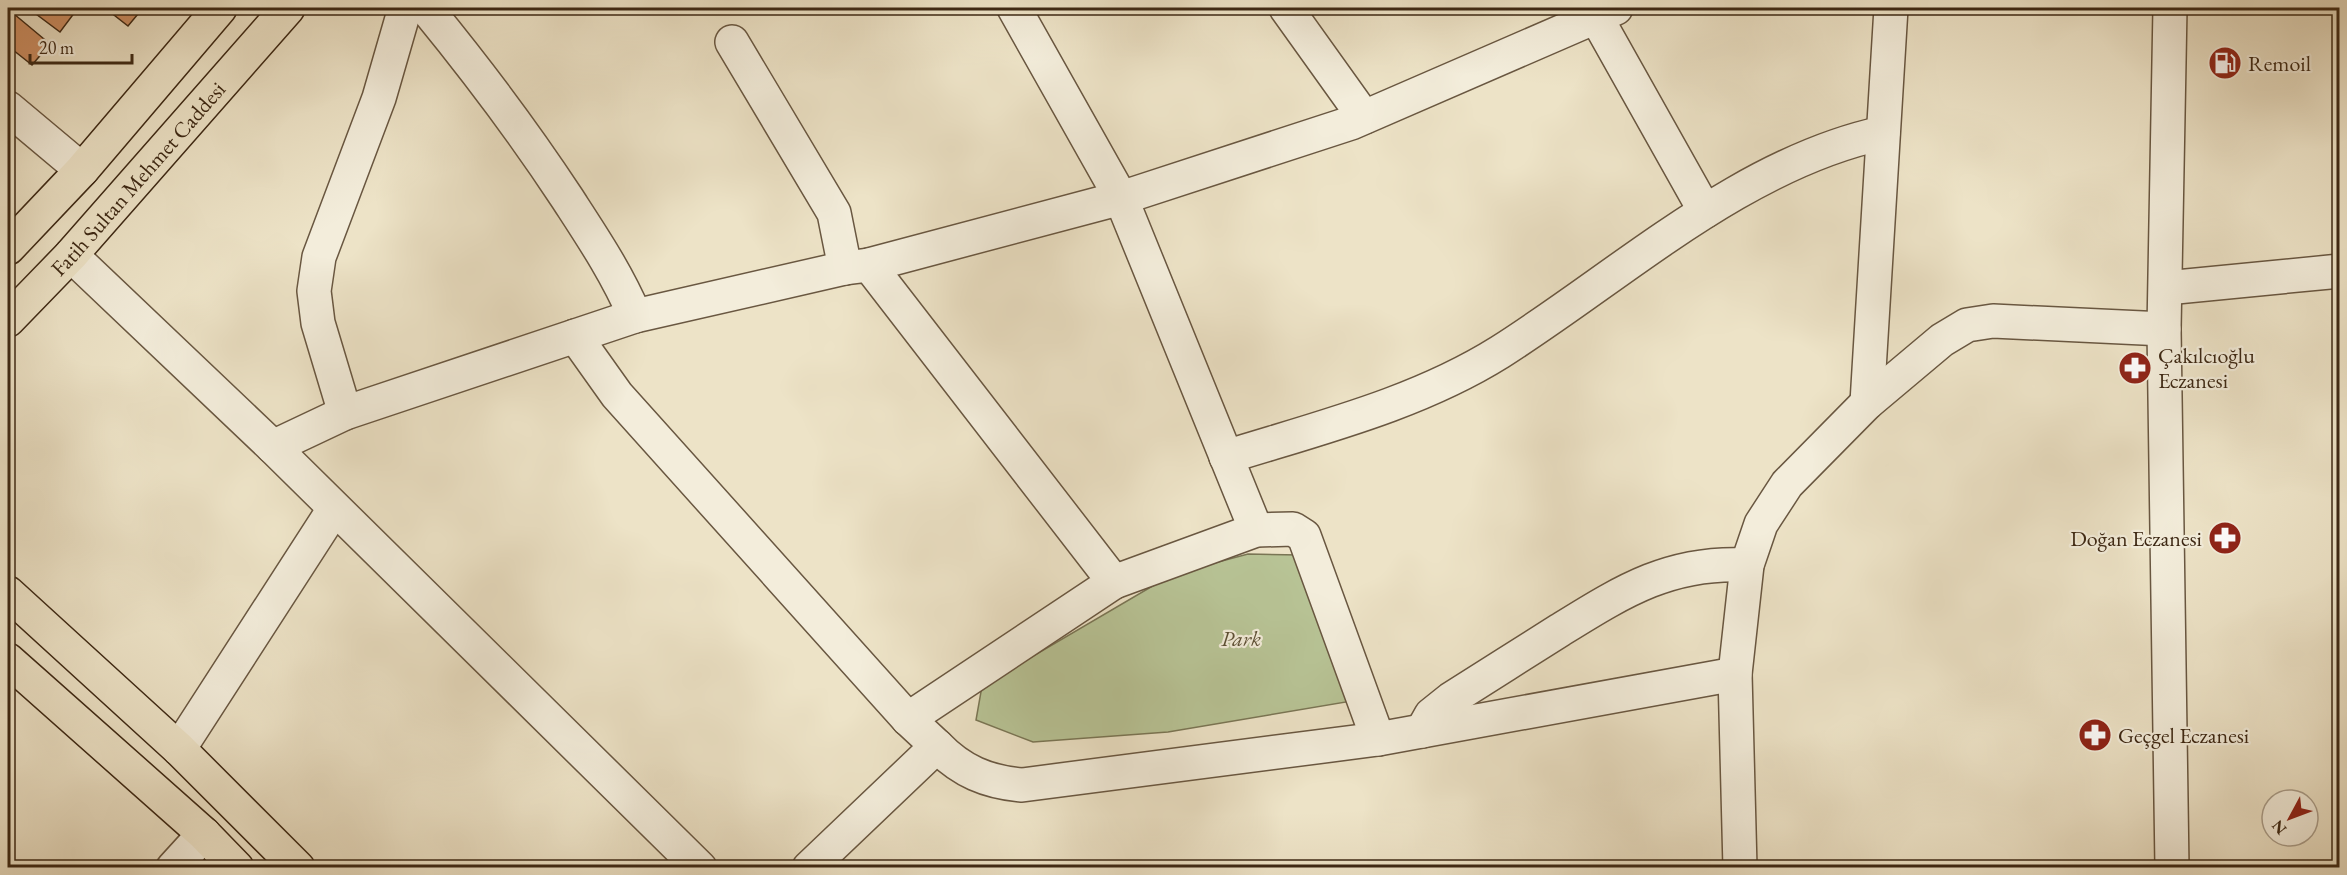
<svg xmlns="http://www.w3.org/2000/svg" width="2347" height="875" viewBox="0 0 2347 875" font-family="'EB Garamond',serif">
<style>
.green{fill:#b8c496;stroke:#7a7655;stroke-width:1.5}
.building{fill:#cf9064;stroke:#3d2814;stroke-width:1.5}
.lines{fill:none;stroke-linecap:round;stroke-linejoin:round}
.minor-casing{stroke:#695741;stroke-width:36}
.major-casing{stroke:#3d2814;stroke-width:36}
.minor{stroke:#f3eddb;stroke-width:33}
.major{stroke:#ede3c7;stroke-width:33}
.labels{text-anchor:middle;stroke-width:4.5;stroke-linejoin:round;paint-order:stroke}
.poi-label{font-size:22px;fill:#3d2814;stroke:#f3eddb;text-anchor:start}
.street-label{font-size:22px;fill:#3d2814;stroke:#f3eddb}
.park-label{font-size:22px;font-style:italic;fill:#5c4f34;stroke:#f3eddb}
</style>
<rect width="100%" height="100%" fill="#ede3c7"/>
<filter id="stains"><feTurbulence type="fractalNoise" baseFrequency=".00333" numOctaves="4"/><feColorMatrix values="0 0 0 0 .2 0 0 0 0 .09 0 0 0 0 .02 0 0 0 .5 -.17"/></filter>
<radialGradient id="worn" r=".72"><stop offset=".6" stop-color="#630" stop-opacity="0"/><stop offset="1" stop-color="#630" stop-opacity=".3"/></radialGradient>
<polygon class="green" points="1248,554 1300,555 1352,701 1168,732 1033,742 976,720 982,686 1173,574"/>
<g class="building">
<polygon points="28,8 78,8 60,32"/>
<polygon points="105,8 143,8 128,26"/>
<polygon points="8,9 50,44 32,65 8,46"/>
</g>
<g class="lines">
<defs>
<g id="minor">
<path d="M426 8C476 69 523 131 567 198 593 238 616 272 635 316"/>
<polyline points="1014,8 1121,198 1256,530"/>
<polyline points="1286,8 1364,117"/>
<polyline points="1591,8 1705,211"/>
<polyline points="2170,8 2164,329 2172,868"/>
<polyline points="732,42 834,213 845,268"/>
<polyline points="8,108 82,170"/>
<polyline points="71,255 273,447 700,868"/>
<polyline points="869,265 1121,198 1351,123 1616,8"/>
<polyline points="2166,288 2340,271"/>
<polyline points="575,336 617,395 908,719 937,746 809,868"/>
<polyline points="1867,403 1891,8"/>
<polyline points="345,413 318,323 314,291 319,257 379,98 405,8"/>
<polyline points="273,447 345,413 635,316 845,268 869,265 1114,582 908,719"/>
<path d="M1226 457C1319 428 1417 404 1500 352 1620 276 1742 163 1883 133"/>
<polyline points="1114,582 1256,530 1293,529 1304,536 1378,739"/>
<path d="M1422 731 1431 715 1451 699C1487 676 1524 653 1560 630 1623 591 1670 561 1747 565"/>
<path d="M937 746C961 771 987 782 1022 785L1378 739 1735 674"/>
<polyline points="179,749 334,509"/>
<polyline points="173,868 204,834"/>
<polyline points="1740,868 1735,674 1747,565 1761,524 1787,484 1867,403 1942,340 1967,325 1993,321 2164,329"/>
</g>
<g id="major">
<polyline points="8,248 82,170 220,8"/>
<path id="s1" d="M8 320 71 255 288 8"/>
<polyline points="8,593 179,749 298,868"/>
<polyline points="8,660 204,834 237,868"/>
</g>
</defs>
<use href="#minor" class="minor-casing"/>
<use href="#major" class="major-casing"/>
<use href="#minor" class="minor"/>
<use href="#major" class="major"/>
</g>
<defs>
<symbol id="fuel-disc" viewBox="-11 -11 22 22"><circle r="9.5" fill="#8f2418" stroke="#f3eddb"/><path d="M-5.5-6h7V0h2V4h1.3V-2.5L3-4.5l.8-.8L6-3V5H2.5V1h-1V6h-7ZM-4.2-4.7v3.2H.2V-4.7Z" fill="#fff"/></symbol>
<symbol id="pharmacy-disc" viewBox="-11 -11 22 22"><circle r="9.5" fill="#8f2418" stroke="#f3eddb"/><path d="M-2-6h4v4h4v4h-4v4h-4v-4h-4v-4h4Z" fill="#fff"/></symbol>
</defs>
<g fill-rule="evenodd">
<use href="#fuel-disc" x="2206" y="44" width="38" height="38"/>
<use href="#pharmacy-disc" x="2116" y="349" width="38" height="38"/>
<use href="#pharmacy-disc" x="2206" y="519" width="38" height="38"/>
<use href="#pharmacy-disc" x="2076" y="716" width="38" height="38"/>
</g>
<g class="labels">
<g class="poi-label">
<text x="2248" y="71">Remoil</text>
<text x="2158" y="363">Çakılcıoğlu<tspan x="2158" dy="25">Eczanesi</tspan></text>
<text x="2202" y="546" text-anchor="end">Doğan Eczanesi</text>
<text x="2118" y="743">Geçgel Eczanesi</text>
</g>
<g class="street-label">
<text dy="8" stroke="none"><textPath href="#s1" startOffset="192">Fatih Sultan Mehmet Caddesi</textPath></text>
</g>
<g class="park-label">
<text x="1241" y="646">Park</text>
</g>
</g>
<rect width="2347" height="875" fill="none" stroke="#ede3c7" stroke-width="30"/>
<rect x="9" y="9" width="2329" height="857" fill="none" stroke="#3d2814" stroke-width="3"/>
<rect x="15" y="15" width="2317" height="845" fill="none" stroke="#3d2814" stroke-width="1.5"/>
<g transform="translate(2290 818) rotate(229)"><circle r="28" fill="#f3eddb" stroke="#aa9e8b" stroke-width="1.5"/>
<path d="M0-4.5L10 22L0 15L-10 22Z" fill="#8f2418"/>
<text y="-9" font-size="16" font-weight="bold" text-anchor="middle" fill="#3d2814">N</text>
</g>
<path d="M30 54v9h102v-9" fill="none" stroke="#3d2814" stroke-width="3"/>
<text x="39" y="54" font-size="18" fill="#3d2814" stroke="#f3eddb" stroke-width="4.5" paint-order="stroke">20 m</text>
<rect width="100%" height="100%" filter="url(#stains)"/>
<rect width="100%" height="100%" fill="url(#worn)"/>
</svg>
